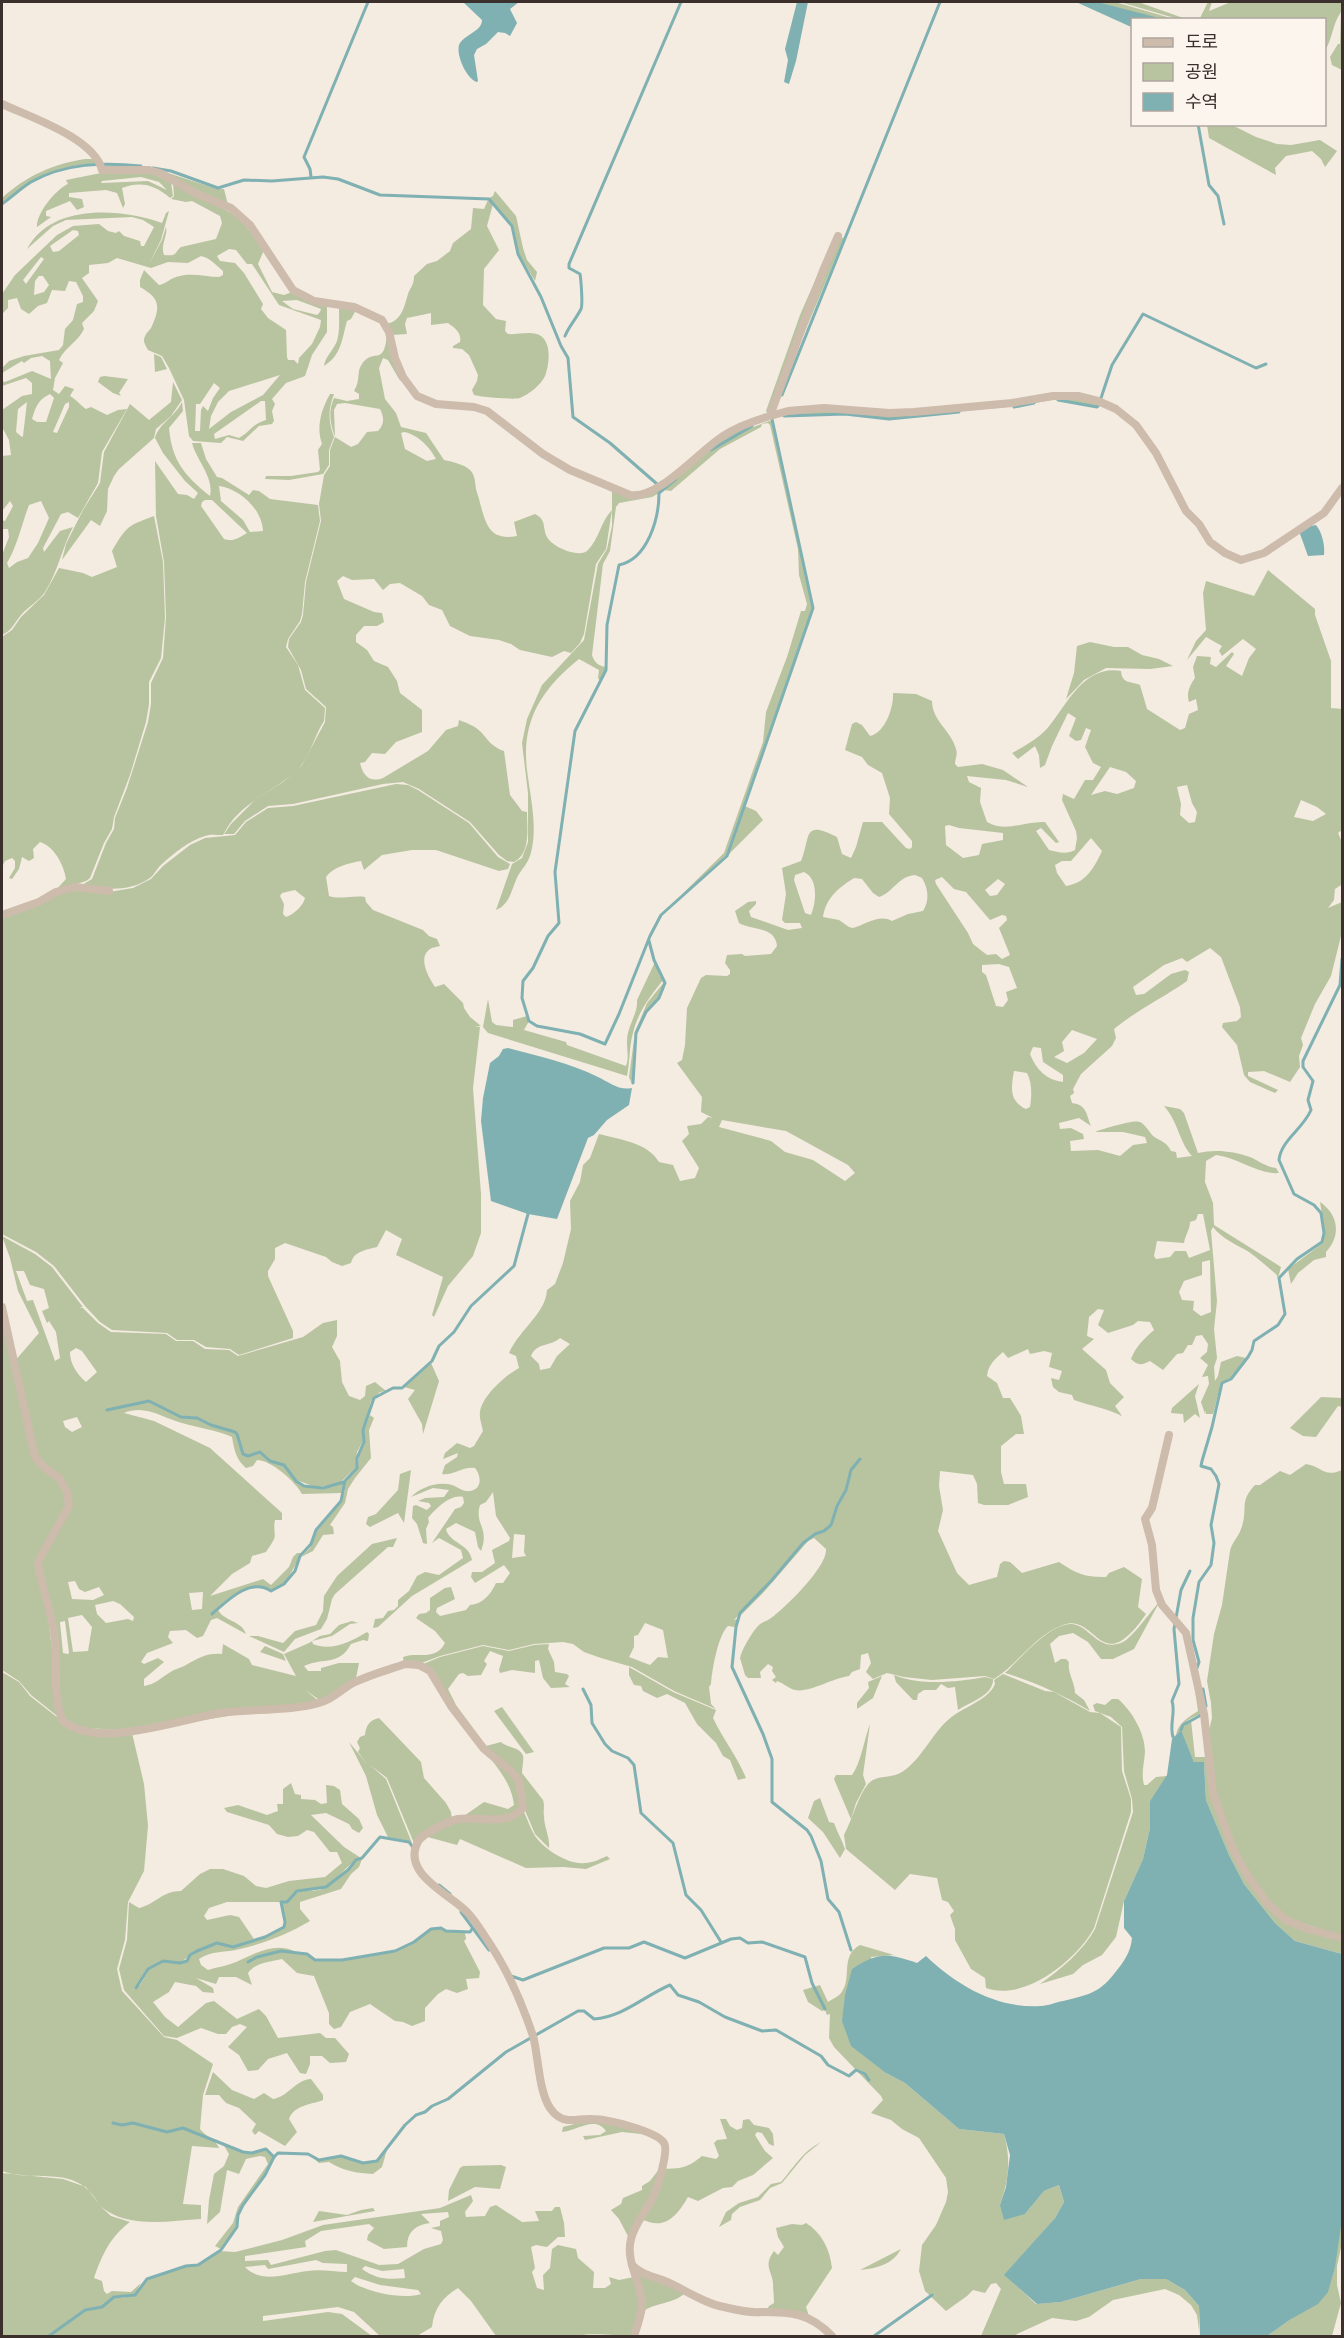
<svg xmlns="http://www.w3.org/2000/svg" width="1344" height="2338" viewBox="0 0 1344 2338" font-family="'Titillium Web','Noto Sans KR',sans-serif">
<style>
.green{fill:#b8c4a0;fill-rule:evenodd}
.water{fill:#7fb0b2}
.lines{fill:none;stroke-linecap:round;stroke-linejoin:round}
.stream{stroke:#7fb0b2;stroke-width:3}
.street{stroke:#cdbbac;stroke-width:8}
</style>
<rect width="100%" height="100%" fill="#f4ebe1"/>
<g class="green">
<path d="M1097 2H1115L1174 19C1151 19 1118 10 1097 2Z"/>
<polygon points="1120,2 1138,2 1186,19 1178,19"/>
<path d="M1208 2H1212L1209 11 1231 2H1342V70L1332 65 1330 57 1338 44H1340L1341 12C1332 24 1333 39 1325 50L1324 20H1199Z"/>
<polygon points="1207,125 1232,125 1256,137 1277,144 1291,145 1320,140 1337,151 1325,167 1321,159 1312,151 1286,156 1275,168 1276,175 1209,138"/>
<path d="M85 159H97L100 163C75 165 54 168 32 181 21 187 12 196 2 203V198C26 176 53 164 85 159Z"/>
<polygon points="102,165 159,170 217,189 224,189 228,205 165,174 104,168"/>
<path d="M111 171 148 172 171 182 173 196 170 198C155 185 141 181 122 188L125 204 123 208 117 193 106 190 69 193V197L82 199 84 207 77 210 70 201 46 211V216L51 217 37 227C36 214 55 190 68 184L66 180ZM141 177 159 182 167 190 148 181 101 183 102 181Z"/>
<path d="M173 183 239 217 264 250 258 264 272 292 284 295 292 292 327 306V332L312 355 305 376 286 383 272 399 275 404 272 411 274 421 272 424 259 426 243 441 227 437 221 443 193 441 189 436 184 400 169 368 162 356 148 350C147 348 144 343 144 341 144 335 148 332 151 328 161 307 160 298 140 287V280L144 270 159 285C166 284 169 279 176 277 191 272 205 277 219 277L223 275V271C216 265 210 258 201 256L188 263 168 262 151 268 117 258 108 263 89 265V273L82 278 98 301 94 311 82 323 84 329C78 342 65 347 59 360L63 363 55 378 53 390 59 394 65 386 74 389 70 396C77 400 80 405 86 409L91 407 107 415 118 410 127 409 102 452 98 483 78 518 68 512 61 514 43 548 44 552 60 531 73 527C62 548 58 571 45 592 39 601 28 607 21 615 14 623 12 631 2 635V555L9 537 8 529H3L2 540V520L5 521 13 506 10 501 2 511V456L11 455 9 440 2 427V410L22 396 32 394V383L26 378 2 386V381L5 382 32 371 51 379 50 361 42 356 31 358 24 363 22 361 2 373V368L9 361 24 356 59 350 63 345 65 329 73 320 77 304 83 302V296L76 282 69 281 65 291 52 290 47 303 38 306 29 314 21 309 17 298 8 300V308L2 314V294L15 275 57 235 73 226 99 224 108 231 116 233 119 231 124 236 140 241 141 246H144L154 227 143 220 132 217 66 220 53 226 27 249C51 203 121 208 162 223L166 213 169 211 161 240 149 264 162 240 166 227C168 236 160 245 164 255 178 256 173 254 181 247L216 239 222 223 220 216 192 201 186 202 171 199 174 196ZM73 230 78 231 79 235 59 251 53 252 50 246ZM229 249 236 250 247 264H252L279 305 321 320 320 327 312 344 299 358 298 364 294 360H288L287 357 286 330 268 318 261 309 263 304 244 273 235 263 220 261 217 256ZM41 257 44 259 26 284 23 280ZM39 276H43L49 285 44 292 34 295 35 281ZM297 300 321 309 320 312 317 315 293 309 282 301ZM280 375 263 395 231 412 209 429 211 416 218 402 229 391ZM214 383 220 388 213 398 208 411 203 406 201 410 200 431H195L196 404H200ZM50 394 54 398 46 422H37L32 419C36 406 38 400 50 394ZM261 401H265L266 420C252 424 250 432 239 438L229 435 215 439 214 434ZM27 402 23 436 22 437 16 432 18 409ZM69 402V407L57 433 53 432 65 404ZM41 501 49 518 38 543 28 558 17 562 9 568 7 563C17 547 22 523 29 505Z"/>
<polygon points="495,191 516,216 523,248 527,260 537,272 535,281 519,254 513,225 489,198 493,196"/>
<path d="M488 200 493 204 487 226 499 250 484 269 483 305 496 319 506 321 505 331 508 334C517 335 533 330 541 336 552 344 549 365 545 376 541 385 529 394 520 398 515 400 481 397 474 395L472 390 477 381 478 375 469 355 462 349 453 348V346L460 342C462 333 455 328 448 323L431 325V313L407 318 405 324 407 334 391 335 386 324C402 321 404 307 408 294 411 286 414 285 414 276L427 264 437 261 450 251 453 243 471 229 473 208 484 209Z"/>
<polygon points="835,235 769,415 766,411 800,315"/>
<polygon points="839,237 844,238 803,336"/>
<path d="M339 308 356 310 351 319 347 321C342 338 342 355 324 366 325 357 333 351 337 341 340 331 339 319 339 308Z"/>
<path d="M387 334 404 384 399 379 388 360 383 358 379 368 385 399 396 413 401 427 426 433 444 460C453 462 464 464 471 471 475 476 475 482 476 489 477 493 479 498 480 503 486 524 489 541 517 536L514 522 535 514C547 520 542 527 547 537 552 547 580 559 588 550 599 539 601 521 612 510L606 549 596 564 584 634 580 643 571 653 564 651 552 657 520 650 511 644 499 640 470 636 450 626 442 610 429 605 422 596 400 583 390 584 383 590 374 579 352 580 343 576 337 581 344 599 374 612 382 613 384 622 377 626H364L356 635V642L367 650 374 661 388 667 397 681 400 693 422 710V732L396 742 385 754 372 753 365 762 360 763C363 776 370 783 383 778L428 751 446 730 458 726 459 720C467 723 475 726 481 732 489 741 492 747 504 751L510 795 522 811 527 812C527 829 531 853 514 862L507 861 499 855 470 822 419 789 403 782 383 784 293 804 268 806 245 821 234 834H224L231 824 256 799 283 782 302 765 325 722 326 707 306 689 301 670 288 647 289 639 301 622 303 615 306 582 321 521 319 504 324 475 330 466V450L335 437C330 423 328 412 334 398L347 401 359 399V394L354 391C361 380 356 372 362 364 374 347 384 368 387 334ZM345 403 380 409C384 417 385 424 378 431L367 432 358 444 351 447 335 437 334 410 337 404ZM404 432C417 434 430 447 436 459L427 461 405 449 401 433Z"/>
<polygon points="154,354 161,357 167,369 155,372"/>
<polygon points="104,376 128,379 119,393 121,396 113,393 98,382 100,377"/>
<polygon points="173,382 182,400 171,416 156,429 154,438 119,469 114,476 108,489 107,511 100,526 91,520 62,560 66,544 83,510 100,483 104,452 130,404 149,420 171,402"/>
<path d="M330 394H334C328 410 328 421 334 437L329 450V465L323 474 289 480 265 479 266 476H291L318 472 320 470 318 450 322 444C316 427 321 410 330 394Z"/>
<path d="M1053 397H1078L1100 402 1097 406 1057 399 1018 406 889 418 845 414 781 416 762 421 745 429 706 453 745 430 772 420 812 608 726 855 661 915 724 853 763 742 766 712 787 657 801 611H805L807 604 799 575 798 549 770 425 768 423 762 424 761 427 720 449 671 491 664 490 652 497 619 503 616 507 610 551 603 564 592 655C594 662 599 667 607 667L601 682 598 678 599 670 579 659C542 689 521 720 527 770 530 795 537 823 532 848 529 865 521 868 516 880 511 892 509 905 496 910L512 864 522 858 528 842V793L522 743 527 719 542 685 584 640 598 564 607 549 612 526V490C622 494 632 498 643 496 659 493 671 479 683 468 704 450 728 428 755 421 781 413 808 408 835 409 854 411 872 414 890 414 943 414 1000 405 1053 397Z"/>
<path d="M182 402 183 411 169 428C172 461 184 475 210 496 214 477 197 461 192 443H201L206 459 217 477 222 478 249 495 253 490 259 491 270 499 318 505 320 521 305 582 302 614 300 621 288 639 286 647 298 665 305 690 325 708 324 721C314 736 310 758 297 770 272 794 240 801 223 835 217 835 210 834 205 836 190 840 173 854 162 864 157 868 155 874 150 878 130 892 105 890 82 885L92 879 106 843 114 829 115 818 127 788 148 722 151 704V683L163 658 166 617 164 562 156 516 155 461 178 494 187 495 194 499 198 493 185 481 163 453 155 438C159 423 175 417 182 402ZM219 486C240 489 262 509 263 531L250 532 243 520 221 501ZM205 500H212L247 533C238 538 234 542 224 539L201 506 202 502Z"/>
<path d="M154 516 163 562 165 618 161 658 149 682V704L146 722 130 775 114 817 112 829 104 843 90 878 86 881 55 891 66 879C64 865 54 846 40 842L33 849 34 858 29 861 22 857 19 869 12 879 9 878 15 868V861L12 858 5 861 2 867V637L12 630 21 617 44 595 59 568 83 573 92 577 117 567 112 551C127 525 128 526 154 516Z"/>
<path d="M1268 570 1315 609V615L1331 661V708L1342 709V830L1338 833 1342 842V879L1341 885 1335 889 1334 900 1328 908 1342 902V932L1331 976 1315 1004 1301 1038 1303 1045 1299 1056 1300 1067 1290 1082 1264 1071 1248 1072V1076L1278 1090 1275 1093 1250 1082 1244 1075 1237 1045 1222 1027 1223 1023 1237 1021 1241 1017 1240 1007 1221 957 1210 948 1187 962 1182 958 1164 965 1133 987 1136 995 1144 994 1171 974 1185 970 1189 972 1187 981C1163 998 1137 1010 1114 1029L1116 1038 1112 1046 1081 1074 1073 1089 1074 1093 1070 1096 1072 1103C1087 1105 1086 1114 1091 1126L1079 1118 1059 1123 1060 1129 1071 1128 1083 1134 1084 1139 1070 1141 1071 1151 1098 1150 1120 1156 1133 1145 1147 1143 1145 1137 1123 1132H1095C1102 1129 1135 1119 1140 1122 1146 1125 1149 1132 1153 1136 1160 1141 1167 1142 1171 1151L1176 1152 1177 1158 1192 1156C1179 1142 1178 1121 1164 1106L1180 1109 1184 1113 1198 1153C1214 1149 1234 1151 1250 1157 1259 1161 1266 1167 1276 1168L1279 1173C1258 1175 1240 1158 1216 1155L1206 1161 1205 1182 1213 1203 1214 1225 1281 1267 1278 1278 1276 1274C1267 1267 1258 1258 1249 1252 1237 1245 1221 1238 1213 1227L1211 1231 1217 1301 1214 1329 1217 1358 1214 1367 1215 1381 1218 1376 1221 1362 1237 1356 1246 1358 1230 1378 1221 1383 1213 1414H1206V1410L1205 1414 1201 1402 1209 1384 1208 1376 1202 1377 1208 1365 1200 1358 1207 1352 1208 1344 1202 1335 1196 1336 1192 1345H1188L1183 1353 1177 1354 1163 1370 1150 1361C1142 1365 1138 1366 1131 1359 1136 1346 1144 1339 1154 1330L1150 1322 1138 1321 1133 1325 1108 1333 1098 1325 1104 1310 1098 1309 1089 1317 1087 1336 1094 1339 1082 1349 1106 1370 1110 1383 1124 1397 1115 1406 1122 1416C1106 1408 1091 1406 1074 1400L1072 1395 1059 1392 1053 1387 1051 1378 1059 1380 1062 1371 1049 1367 1052 1353 1044 1351 1030 1354 1028 1349 1008 1358 1003 1352C995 1359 988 1365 987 1376L997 1383 1003 1398H1010L1021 1416 1024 1434H1016L1001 1446V1472L1004 1484H1026L1028 1497 1008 1505H984L978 1503 977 1484 973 1475 940 1471 939 1486 943 1510 938 1531 957 1573 969 1585 997 1577 1000 1564 1004 1561 1010 1562 1022 1573 1059 1562C1077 1574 1084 1577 1106 1577L1109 1573 1124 1567 1142 1579 1138 1607 1146 1614C1100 1681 1097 1612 1063 1625 1034 1636 1019 1663 994 1679L985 1676 932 1680 904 1677 887 1673 873 1679 866 1672 871 1663 868 1653 861 1655 860 1669 852 1672 849 1676C833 1678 809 1693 795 1690 790 1689 783 1683 777 1681L776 1683 772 1680 776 1677 772 1671 773 1667 768 1664 760 1672 761 1678H748L745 1675 740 1658C742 1649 752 1632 759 1625 762 1622 767 1621 771 1618 785 1608 828 1566 826 1549L814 1538 808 1541 763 1593 740 1616 741 1613 773 1580 803 1543 815 1535 825 1532 831 1525 838 1506 847 1490 852 1470 862 1456 851 1469 845 1490 836 1505 830 1524 824 1531 814 1533 802 1542 772 1579 734 1620 738 1619 735 1627 728 1626C718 1635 712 1670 711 1684L709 1687 711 1704 716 1709 674 1691 632 1667 601 1658 584 1652 573 1644 563 1642 534 1644 509 1650 483 1645 440 1656 419 1664 404 1663 403 1657C418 1651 435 1662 445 1643L435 1631 416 1618 419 1614 426 1613 430 1610V1598L445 1588 451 1587 455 1599 437 1608 436 1612 440 1616 466 1610 470 1605C483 1604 491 1594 496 1583H503L510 1573 504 1565 475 1583 471 1577 472 1572H482L495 1563 492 1550 509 1541 510 1538 496 1516 493 1492 486 1502 480 1505C474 1525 490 1527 481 1551L478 1547 475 1532 456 1523 446 1529C450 1544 469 1543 472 1560L412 1596 378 1627 373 1628 375 1619 383 1618 388 1611 394 1610 398 1606V1600L409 1591 417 1576 425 1572 439 1575 463 1558 461 1550 439 1538 432 1543 455 1509 461 1507 464 1503 463 1497C450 1494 436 1509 428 1518L429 1522 426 1529 427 1544 423 1543 417 1524 412 1518 413 1506 416 1505 427 1510 431 1506 429 1503 418 1501 425 1498 444 1497 449 1490 433 1488 411 1497C421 1487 438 1481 452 1485 458 1487 463 1492 470 1491 483 1489 481 1475 475 1468 463 1466 453 1476 442 1474L445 1465 457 1457 458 1453 443 1459 445 1453 457 1443 470 1448 474 1446 483 1431C482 1426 479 1417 480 1412 482 1396 506 1375 519 1368L516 1356 509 1353C519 1330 546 1313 547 1290L555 1284 563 1263 571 1229 570 1201 580 1182 583 1165 590 1158 599 1134C620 1140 647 1142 659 1162L673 1165 680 1181 695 1178 699 1168 682 1141 689 1134 687 1126 701 1124 708 1117 713 1118 701 1112 702 1097 677 1063 682 1060 685 1045 687 1008 701 978 706 975 727 976 730 974V970L725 963 727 955 742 954 745 956 771 954 777 946C775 926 753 931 739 923L735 911 748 902 756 901V904L749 911 751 917 788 930 802 928 800 923H785L782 920 786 894 782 868 801 861C811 837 802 819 837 837L842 854 851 858 856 847 863 822H882L906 848 910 849 912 847V841L889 814 890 798 882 773 868 765 862 757 845 750 852 724 856 722 862 725 870 736C885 733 894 707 893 693L916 694 932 701C932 721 951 730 956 749 958 754 955 759 955 764L958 767 982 764 1003 770 1028 787 1006 780 967 776 969 782 981 788 980 802 987 822C1006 833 1025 821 1045 822L1059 842 1056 843 1041 828 1036 831 1049 850C1058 852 1066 855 1075 850L1077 838 1076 831 1062 800 1063 794 1074 799 1085 780H1093L1101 767 1093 763 1085 747 1091 730 1086 728 1081 740 1076 741 1069 736 1076 718 1068 713 1052 746 1045 765 1040 768 1039 755 1035 746 1018 759 1012 753C1025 746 1041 737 1050 725 1069 701 1085 665 1121 671 1122 684 1130 681 1140 685L1147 709 1180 730 1185 728 1189 714 1198 710 1196 699 1189 702C1186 693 1190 685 1195 678L1193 667 1197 656 1211 657 1210 664 1216 667 1232 652 1234 654 1226 666 1242 676 1249 658 1256 649 1243 639 1222 656 1219 651 1222 646 1206 637 1187 660 1196 641 1206 630 1203 593 1206 581 1254 596ZM1110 767 1126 772 1136 781 1134 788 1117 794 1105 791 1091 795ZM1187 785 1192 803 1197 812 1195 822 1189 823 1180 815 1181 804 1177 787ZM1301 800 1317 807 1326 814 1313 821 1294 817ZM949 825 959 828 1003 833V840L982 844 979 855 963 858 946 845 945 826ZM1091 838 1102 851C1094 868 1086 883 1066 886L1057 873 1055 865 1062 861H1071ZM804 872C819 879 816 903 811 915L805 913 794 880 795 875ZM915 875 922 878C928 888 930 900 923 911L908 914 892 921C879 914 867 924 853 928L849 927 839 920 823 917C826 898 838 888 854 878L862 879 873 893 879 897C894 892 897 877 915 875ZM942 877 954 889 966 892 990 920 1002 915 1006 916 1007 920 999 928 1010 955 1002 959 996 954 987 955 973 944 968 933 936 884 935 880ZM998 879 1005 884 997 895 990 896 985 890ZM999 964 1009 967 1017 988 1006 992 1008 1000 1003 1007 996 1006 986 975 982 972V965ZM1072 1030 1097 1039 1084 1053 1067 1063 1054 1057 1064 1051 1062 1042ZM1033 1047 1041 1048 1043 1062 1063 1075V1082C1046 1080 1036 1069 1030 1054ZM1014 1071 1027 1073C1032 1082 1032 1096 1030 1107L1026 1109C1009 1101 1011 1088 1014 1071ZM722 1120 786 1131 848 1165 855 1173 845 1181 813 1160 785 1152 771 1141 719 1127ZM1198 1214H1203L1210 1250 1189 1258 1186 1251H1175L1170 1257 1156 1259 1154 1256 1157 1241 1184 1243C1185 1235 1190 1230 1190 1222L1196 1220ZM1210 1260 1211 1312 1201 1316 1193 1310 1194 1301 1182 1300 1179 1292 1184 1281 1202 1275V1262ZM560 1338 570 1344 557 1356 550 1368 540 1370 539 1364 531 1356C537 1342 550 1347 560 1338ZM514 1534 525 1535 524 1552 526 1556 512 1558ZM645 1623 663 1630 668 1658 658 1657 650 1665 629 1657 634 1647V1636L638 1635Z"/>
<polygon points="1090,642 1114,647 1128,647 1142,655 1159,659 1173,666 1150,669 1106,668 1084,680 1066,699 1074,673 1077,646"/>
<path d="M396 784 408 785 418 790 469 823 498 857 510 864 508 869 499 871 436 850H412L382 855 364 870 361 861C349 863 333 867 326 877L329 896C339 900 354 895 365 897L366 902 373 910 423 930 429 936 437 939 440 946C437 947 433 947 430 949 417 958 429 978 435 987L444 984 463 1003 464 1008 470 1017 481 1026H475L480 1027 473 1088 481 1194V1233L473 1256 448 1286 434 1317 432 1315 443 1277 396 1255 402 1239 386 1230 377 1247C366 1250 354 1251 351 1263L342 1266 332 1262 326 1257 285 1243 275 1248V1259L268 1271V1276L293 1331V1338L239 1355 230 1349 206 1347 194 1340H177L167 1333 112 1330 100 1322 85 1306 54 1266 36 1252 2 1234V917L76 888 109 892 133 888 151 879 163 866 190 845 205 838 235 835 246 822 268 808 293 806ZM295 890 305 898C303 906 294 914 286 917L283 914 284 904 280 896 282 893Z"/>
<polygon points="745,806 756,811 763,820 727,856"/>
<path d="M655 962 660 976 664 979C650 996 638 1012 633 1033 629 1047 630 1062 627 1076L488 1033 483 1027 488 999 492 1022 496 1025 513 1027V1020L527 1016 529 1021 524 1030 566 1042 567 1045 626 1066C630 1056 625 1044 628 1033 631 1021 638 1011 637 1000Z"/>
<path d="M665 981C661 1002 642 1011 636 1033 632 1049 635 1069 632 1084L629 1077 635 1032 647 1003Z"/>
<path d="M1320 1202C1339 1215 1341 1236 1326 1252V1257L1314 1260 1298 1273 1291 1284 1288 1269 1323 1243 1325 1233Z"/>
<path d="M2 1236 35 1254 52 1267 83 1307 79 1308H83L98 1323 111 1332 166 1334 176 1341H193L205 1349 229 1350 238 1356 303 1337 323 1323 337 1320V1336L332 1347 340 1361 342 1382 349 1396 360 1400 365 1396 366 1386 375 1382 386 1391 380 1392 371 1401 367 1418 362 1429 363 1441 357 1452 356 1467 339 1484 316 1487 296 1480 283 1464 270 1460 260 1451 247 1455 243 1453 238 1434 234 1431 210 1424 197 1417 181 1416 159 1405 181 1417 196 1418 210 1425 234 1432 237 1434 242 1454 247 1456 259 1452 270 1461 283 1465 295 1481 304 1485 323 1488 344 1482 342 1493 302 1494C296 1482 271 1460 257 1460L253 1466 246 1468C236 1460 234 1449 232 1437 216 1430 199 1428 182 1423 162 1418 146 1404 124 1413L154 1421 210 1448 282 1513V1520H275C273 1527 276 1536 274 1539 272 1544 268 1548 266 1552L252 1556 250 1563 232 1574 210 1596 263 1579 271 1585 289 1567 293 1557 297 1553H302L287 1580 275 1590C270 1590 266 1587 261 1587 239 1587 226 1600 211 1614L218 1610C225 1622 241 1620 246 1634L217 1618 211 1620 203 1636 197 1638 186 1630 170 1631 168 1637 173 1643 147 1653 141 1662 144 1664 158 1658 164 1662 144 1679V1686C156 1684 159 1679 169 1673 174 1669 181 1668 186 1665 199 1658 206 1653 222 1654L223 1644 249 1659 252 1665 296 1676 303 1689 284 1654 309 1643 320 1636 330 1634 339 1625 352 1621 358 1623 350 1624 332 1636 312 1641 313 1644C331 1652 352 1641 367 1632L369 1634 368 1641 363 1640 351 1644C339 1666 325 1657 304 1666L308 1671H321V1668L339 1663H359L356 1678 321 1701 305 1690 320 1702 132 1731 74 1727 61 1714 56 1642 39 1564 62 1523 68 1491 36 1457 14 1362 39 1333 18 1291 10 1258ZM16 1271H24L30 1285 44 1289 49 1308 42 1311 47 1323 49 1321 56 1332 60 1358 55 1361 33 1300 27 1301ZM76 1348 82 1351 97 1372 86 1382C77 1374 70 1364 70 1352ZM77 1417 82 1427 72 1432 65 1427 63 1421ZM75 1581 79 1589 85 1592 99 1587 104 1595 93 1600 72 1599 68 1582ZM203 1592 202 1609 192 1610 189 1593ZM113 1601 120 1604 134 1617 133 1621 128 1619 106 1623 97 1614 95 1605ZM82 1615 92 1627 88 1651 73 1652 68 1618ZM65 1621 69 1653 68 1654 63 1653 60 1622Z"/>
<polygon points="2,1311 35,1457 59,1478 68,1506 40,1556 61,1719 31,1695 19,1681 2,1670"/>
<polygon points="431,1363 439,1381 423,1434 422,1424 408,1399 415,1390 404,1387"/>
<polygon points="1199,1384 1195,1396 1200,1418 1195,1414 1184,1423 1183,1414 1171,1413 1172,1408"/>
<polygon points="1321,1397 1342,1398 1342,1407 1338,1406 1316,1437 1303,1436 1290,1428"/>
<polygon points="370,1415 374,1418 369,1430 371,1458 355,1478 348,1489 345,1503 330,1525 333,1527 334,1534 323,1535 313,1551 301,1557 310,1548 317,1531 338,1506 344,1494 346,1482 358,1468 359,1453 365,1442 364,1430"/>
<path d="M1306 1464C1323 1467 1324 1478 1342 1470V1936L1287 1918 1268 1902 1245 1869 1214 1792 1208 1734 1212 1718 1211 1703 1207 1681 1214 1634 1222 1605 1230 1551C1232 1542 1238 1538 1241 1529 1249 1509 1238 1503 1255 1485H1260L1280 1471 1290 1475Z"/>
<polygon points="411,1470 404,1523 398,1513 370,1527 366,1524 368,1517 376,1514 398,1490 400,1474"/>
<polygon points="397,1538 393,1547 388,1547 335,1594 332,1599 327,1619 321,1629 295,1639 284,1652 249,1636 258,1636 283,1643 295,1631 316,1625 323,1611 324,1596 337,1576 372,1544"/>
<path d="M1160 1601 1134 1649 1113 1659H1101L1088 1642 1073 1633 1059 1636 1050 1644 1055 1663 1061 1659H1066L1069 1662C1067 1672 1075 1683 1075 1693L1084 1700 1090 1711C1063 1695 1034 1682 1005 1673 1021 1658 1047 1626 1070 1624 1089 1623 1098 1654 1123 1642 1132 1638 1151 1611 1160 1601Z"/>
<path d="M549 1644 548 1649 554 1662 555 1672 567 1674 569 1676 565 1684 570 1687 551 1688 543 1678 539 1660 535 1661V1673L512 1670 500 1673 499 1670 503 1656 490 1651 484 1661 487 1664 481 1675 468 1676 463 1673 459 1674 448 1689 456 1705 486 1746 501 1742C507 1748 521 1747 523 1756 524 1760 522 1768 522 1773L543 1800C545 1806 543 1810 544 1816 544 1827 550 1837 549 1848L535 1834 524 1808 520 1780 485 1748 452 1706 431 1671 421 1665 440 1657 483 1646 509 1651 534 1645Z"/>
<polygon points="265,1646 283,1654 286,1661 260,1652"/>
<path d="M1190 1656 1204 1713C1195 1716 1184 1720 1181 1729L1191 1720 1195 1757H1207L1212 1793 1243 1871 1286 1920 1342 1939V1954L1295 1941 1275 1923 1244 1884 1229 1855 1206 1800 1204 1762H1194L1181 1731 1176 1735C1178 1723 1189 1717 1198 1711Z"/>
<path d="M629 1667 673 1692 716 1710 713 1718C723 1739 737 1756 746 1778L738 1780 730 1760 723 1756 716 1743 697 1724 685 1703 667 1694 657 1698 643 1691 641 1686 634 1685 629 1675Z"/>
<path d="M2 1672 19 1682 30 1696 67 1725 132 1733 144 1784 148 1826 144 1871 128 1902 125 1940 117 1969 122 1991 164 2037 177 2040 213 2064 203 2095 200 2129C206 2137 215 2138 219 2148L192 2146 183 2204 201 2205V2219C168 2221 127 2229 100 2206L111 2216 130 2222C110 2237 102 2255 94 2278L102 2281 104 2291 107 2294 112 2291 131 2292 141 2283 135 2294 114 2296 102 2306 84 2309 48 2336H2V2173L63 2179 86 2187 99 2204C75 2162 36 2184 2 2171Z"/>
<path d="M1003 1674 1045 1691 1054 1692 1090 1712 1100 1713 1121 1727 1122 1771 1131 1799V1812L1094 1928C1077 1960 1024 2002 986 1988L985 1978 971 1969 955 1940V1929L950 1915 954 1911 948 1902 942 1900 937 1878 910 1874 895 1890 846 1849 844 1835C852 1820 858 1796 868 1784 877 1774 892 1779 902 1772 920 1761 932 1734 948 1720 962 1707 988 1701 995 1684L994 1680Z"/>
<path d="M894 1675C921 1686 957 1682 985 1677L993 1679C994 1695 970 1702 958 1710L955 1687 948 1688 941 1684 936 1690H924L918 1694 917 1700H913L896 1682Z"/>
<polygon points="882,1676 873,1698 857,1709 857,1703 869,1688 868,1682"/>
<path d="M1112 1699H1118C1132 1711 1145 1733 1145 1752 1144 1765 1141 1773 1144 1785H1147L1156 1777 1167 1776 1150 1801V1828L1143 1859 1124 1901 1116 1937 1102 1955 1083 1965 1073 1974 1040 1984C1061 1969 1083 1951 1095 1929L1133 1812 1132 1799 1124 1771 1122 1727 1111 1717 1095 1711 1093 1705 1097 1703 1105 1705Z"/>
<polygon points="502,1707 534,1752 526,1754 494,1711"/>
<path d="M379 1718 421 1762 424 1778 446 1803 451 1812 452 1820 442 1824 416 1848 387 1778 370 1765 386 1779 414 1848 409 1841 388 1837 377 1815 366 1776 349 1742 367 1764 358 1752 360 1748 357 1742 360 1737 365 1735C366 1726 369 1720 379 1718Z"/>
<path d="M870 1724 863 1775 866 1784 856 1803 851 1819 834 1779 836 1775H852C861 1763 864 1740 870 1724Z"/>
<path d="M484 1750 518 1781 522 1808 513 1816 461 1818 484 1802 508 1809 514 1805C511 1781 497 1768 484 1750Z"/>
<path d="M291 1783 295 1794 301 1795V1799L315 1800 321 1804 327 1803 326 1785 334 1786 340 1790 342 1804 359 1819 363 1828 359 1833 352 1829 349 1824 326 1813 311 1815 344 1847 361 1858C349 1861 338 1881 324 1887 310 1894 296 1885 287 1902H227L209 1908 204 1916 207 1920 230 1915 239 1917 254 1939 233 1946 217 1943 197 1950 180 1963C145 1956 153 1973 133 1990L140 1985 149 1970 163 1961 180 1964 187 1961 191 1956 198 1951 217 1944 234 1947 265 1938 284 1928 286 1922 282 1903H287C299 1884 309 1895 325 1888 339 1882 349 1863 362 1859L359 1867 351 1874 341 1889 300 1902V1909L310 1921C288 1934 265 1943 240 1949 225 1953 212 1950 199 1959L201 1965 208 1970C217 1967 227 1966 236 1962 254 1954 274 1942 294 1951 282 1951 270 1952 259 1956L281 1952H294L307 1955 315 1960H342L395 1952 414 1942 431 1929 441 1928 446 1931 465 1933 466 1939 464 1941 480 1972 479 1978 466 1979 468 1989 457 1993 446 1989 438 1994 425 2008V2021L412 2026 403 2022 395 2021 370 2004 350 2012 341 2027 334 2029 329 2024V2013L314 1976 297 1973 282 1959C270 1962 256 1962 248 1973L252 1985 236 1977H219L216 1984 196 1978 213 1988 214 1993 203 1992 196 1986 175 1982 169 1992 153 2002 165 2017 178 2027 206 2003 214 2001 237 2019 259 2009 266 2016 278 2038 320 2033 326 2038H335L349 2054 346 2062 330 2063 322 2056H310V2064L306 2074 300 2073 287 2053 268 2059 258 2070 248 2071 239 2055 228 2047 247 2027 240 2024 232 2027 226 2034H218L201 2028 177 2038 164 2036 124 1990 119 1969 127 1940 129 1902 139 1908C156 1904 162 1891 181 1891L200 1874 210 1869H223L244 1876 256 1886 266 1888 289 1881 325 1877 342 1863 337 1852H330L314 1832 307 1830 298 1836 288 1837 277 1834 269 1825 227 1812 224 1808 238 1805 267 1815 278 1811 277 1804H283V1789Z"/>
<path d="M820 1798 829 1822 834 1823C837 1832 842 1840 845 1849L840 1858 823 1832 808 1818 814 1801Z"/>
<path d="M523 1810C527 1818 530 1828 535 1836 544 1849 568 1865 585 1863 593 1863 600 1859 607 1856L610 1859 586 1869 563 1867 526 1868 460 1839 457 1845 424 1836 453 1821H487Z"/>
<path d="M860 1945 894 1955 871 1957 886 2073 905 2083 959 2129 1004 2134C1011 2160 1009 2179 1000 2205L1025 2214 1044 2191 1059 2185 1064 2202 1055 2218 1005 2275 1036 2304 1061 2302 1141 2279H1166L1185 2290 1199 2306V2330L1197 2315 1191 2305 1179 2295 1165 2289 1113 2300 1089 2317 1076 2321 1052 2318 1017 2334 1015 2336H981L1001 2289 996 2283 991 2284 985 2293 973 2290 967 2296 946 2311 925 2291 919 2271 922 2245 936 2225 946 2202 948 2192 946 2178 919 2138 902 2129 891 2120 871 2113 883 2100 881 2096 834 2047 829 2038 830 2014 827 2015 825 2010 822 2011 808 2002 803 1990 813 1987 825 2009 814 1987 820 1985 828 2002C832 1999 838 1997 841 1993 853 1978 839 1957 860 1945Z"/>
<path d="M213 2072 232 2090 254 2099 264 2093 273 2099C288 2097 295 2080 311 2079L323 2095V2100C310 2105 294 2105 289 2119L297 2132 285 2146 259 2131 255 2135 252 2131 256 2124 239 2108 226 2103 219 2095H205Z"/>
<path d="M594 2119 647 2133 641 2134 622 2132 585 2140 583 2136 600 2135 606 2131C595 2115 576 2131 562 2132L563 2127Z"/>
<path d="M720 2119H726L730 2126 737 2130 742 2128 743 2120 749 2119 754 2125 769 2128 773 2134 774 2146 769 2144 762 2133 757 2132 755 2135 765 2151 773 2158 753 2175 738 2181 732 2187 723 2188 698 2201 688 2197C677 2216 664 2232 640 2218L662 2169C682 2168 686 2169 702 2156L716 2159 719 2156 714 2143 717 2140 727 2139Z"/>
<path d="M821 2142 805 2155 782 2183 770 2188 760 2200 740 2207 732 2214 731 2220 719 2227 726 2212 739 2203 758 2197 771 2184 781 2182C794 2167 802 2152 821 2142Z"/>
<path d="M223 2144C238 2152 250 2155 266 2149L273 2157 264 2174 243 2205 237 2216 236 2227 221 2249 215 2246 233 2223 238 2207 268 2164 265 2157 260 2156 246 2159 239 2174 227 2170 220 2212 207 2224 209 2200 214 2174 224 2166 229 2154Z"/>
<path d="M388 2146 382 2167 373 2174C357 2173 343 2171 329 2162L319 2163 308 2154 319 2160 341 2156 363 2163H370L377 2161Z"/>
<polygon points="501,2165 506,2167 500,2189 475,2187 448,2201 449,2190 460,2168 463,2166"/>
<polygon points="660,2168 652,2198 630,2240 619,2219 611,2210 621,2204 623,2198 642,2190 642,2186 650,2181"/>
<path d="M471 2195 473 2201 465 2212 466 2217 485 2216 490 2207 496 2205 522 2222 539 2221 535 2211H552L555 2207H560L564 2223 565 2237H558L547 2247 536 2245 531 2247 535 2268 532 2272 537 2288 544 2290 543 2275 550 2268 552 2249 558 2245 576 2249 578 2258 594 2272 593 2288H605L611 2284 609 2277 619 2280 634 2277 640 2305 633 2336C620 2336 587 2332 578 2336H496L471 2301 458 2288C443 2297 434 2308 432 2327L417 2336H380L354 2312 338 2307 263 2316V2321L328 2312 342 2314 372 2336H50L86 2310 102 2308 114 2297 122 2298 136 2295 147 2280 187 2266H197L219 2251 235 2252 282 2240 323 2225 440 2208ZM448 2212 449 2217 440 2221V2226L431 2228 441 2231 443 2240 441 2244 424 2249 398 2264 379 2265 336 2250 325 2251 271 2265 268 2260 245 2261V2256L306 2247 305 2241 321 2231 369 2224 374 2228 368 2235 367 2240 384 2249 407 2247C407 2232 415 2225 430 2223L421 2214ZM316 2260 323 2263 347 2264V2272C335 2272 321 2269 308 2271 287 2273 263 2285 245 2267L265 2265 268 2269ZM365 2266 382 2271 404 2269 405 2278C388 2280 376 2279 362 2269ZM355 2277 380 2285 418 2290 421 2294C403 2300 365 2292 351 2281Z"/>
<polygon points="373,2208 375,2211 313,2222 319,2211 347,2215 361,2210"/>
<polygon points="1342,2219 1342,2243 1337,2266 1337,2285 1341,2303 1332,2336 1267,2336 1291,2319 1338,2237"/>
<path d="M806 2223C821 2232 830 2249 832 2268L806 2307 810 2319 767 2310 769 2306 774 2303C774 2296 773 2290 773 2283 772 2271 763 2266 774 2251L778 2255 784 2247 778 2237 776 2228 792 2224 802 2225Z"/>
<path d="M901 2249C892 2265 877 2268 860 2270Z"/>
<path d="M635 2271 685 2293C674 2304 656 2302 642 2312Z"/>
</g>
<g class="water">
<path d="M463 2H519L510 9 517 23 510 36 505 33 498 32 486 44 477 49 474 55 478 81 477 82C467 80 454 52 460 43 466 34 482 31 482 20Z"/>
<polygon points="797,2 808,2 796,61 789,84 784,82 788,60 785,49"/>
<polygon points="1076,2 1097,2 1163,19 1132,20 1132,27 1129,26"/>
<path d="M1316 525C1322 532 1325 545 1324 555L1308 556 1299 531 1305 527Z"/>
<path d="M508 1048C538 1056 570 1063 598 1077 609 1082 619 1091 632 1088L629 1105 607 1120 594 1135 588 1138 557 1219 528 1214 491 1201 481 1121 483 1098 490 1063 499 1056 503 1049Z"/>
<path d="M1181 1730 1194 1762H1204L1206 1800 1229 1855 1244 1884 1275 1923 1295 1941 1342 1954V2219L1335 2267 1328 2292 1318 2304 1291 2319 1267 2336H1200L1199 2306 1185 2290 1166 2279H1141L1061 2302 1037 2304 1004 2275 1055 2218 1064 2202 1059 2185 1044 2191 1025 2214 1004 2220 1000 2205 1006 2187 1010 2155 1004 2134 959 2129 905 2083 886 2073 851 2046 842 2021 845 1995 852 1969C878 1952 888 1953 917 1963L926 1956C956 1985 997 2009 1041 2006 1048 2006 1056 2002 1063 2001 1087 1995 1098 1994 1114 1974 1123 1963 1131 1952 1132 1938L1124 1928V1901L1143 1859 1150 1828V1801L1167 1775 1172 1739Z"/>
</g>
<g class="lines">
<g class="stream">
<polyline points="1198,124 1209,185 1218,196 1224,224"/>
<polyline points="153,168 171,171 218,188 244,180 272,181 323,177 338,179 380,195 489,199 512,226 518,254 541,297 561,346 568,358 573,417 610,443 657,484"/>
<polyline points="311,177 310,169 304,157 368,2"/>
<path d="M2 204C12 197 21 188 31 182 65 163 103 162 141 166"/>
<path d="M565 336C569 326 576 319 581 309 583 305 581 280 580 274L569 268V264L681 2"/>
<polyline points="782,395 940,2"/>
<polyline points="1101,398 1112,365 1143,314 1256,368 1266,364"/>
<polyline points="1058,400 1097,407 1100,404"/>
<polyline points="1014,407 1034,403"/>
<polyline points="784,416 845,414 889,419 959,412"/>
<polyline points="711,450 752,426"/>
<path d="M676 479 659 493C659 518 648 559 619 565L607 625 606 670 575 731 555 872 559 923 548 936 533 968 523 981 522 998 529 1021 537 1026 580 1034 605 1044 619 1014 650 936 661 915 727 856 813 608 772 419"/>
<polyline points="633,1083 636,1033 646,1012 659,998 665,983 654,960 649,941"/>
<polyline points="107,1410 149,1401 181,1417 197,1418 211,1425 235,1432 237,1434 243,1454 248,1456 260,1452 270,1461 284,1465 296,1481 304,1486 323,1488 344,1482"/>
<path d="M212 1614C227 1601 250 1577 271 1591L284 1584 295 1571 300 1556 311 1544 316 1530 341 1501 345 1481 357 1468V1458L364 1442 363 1430 374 1398 393 1388H402L432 1361 439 1346 454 1332 471 1306 514 1266 528 1214"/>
<path d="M1197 1668 1199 1662 1193 1640V1618L1199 1582 1211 1565 1214 1543 1211 1525 1219 1484 1216 1476 1211 1469 1201 1466 1202 1461 1212 1427 1222 1383 1231 1379 1248 1357 1252 1350 1254 1341 1278 1325 1285 1314 1279 1278 1297 1259 1322 1242 1324 1233 1321 1213 1314 1205 1294 1194 1279 1160C1281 1140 1303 1129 1311 1110L1308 1100 1313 1081 1303 1067V1061L1340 985 1342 959"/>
<polyline points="583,1689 591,1705 592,1723 605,1744 612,1751 628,1758 634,1765 641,1813 673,1843 686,1895 701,1910 721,1942"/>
<polyline points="1203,1689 1206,1706"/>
<polyline points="1181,1730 1183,1725 1203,1714"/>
<path d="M1173 1737C1169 1724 1176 1713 1172 1701L1179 1684 1174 1629 1181 1590 1190 1571"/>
<polyline points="439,1885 450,1894"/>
<polyline points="461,1912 489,1950"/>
<polyline points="851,1950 839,1912 828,1899 821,1861 811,1836 807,1830 772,1802 772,1759 763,1734 732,1667 736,1627 740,1613 772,1580 803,1543 815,1534 824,1531 831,1525 837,1506 846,1490 851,1470 860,1459"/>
<polyline points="248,1962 257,1957 281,1951 307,1954 315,1960 342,1960 395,1951 414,1942 431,1929 441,1928 446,1931 470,1932 472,1929"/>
<polyline points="511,1976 523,1980 604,1948 629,1948 644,1942 685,1958 731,1939 740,1938 748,1943 762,1942 805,1957 812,1983 825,2009"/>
<polyline points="136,1988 148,1969 163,1961 180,1963 187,1961 190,1955 197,1951 217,1943 233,1947 265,1937 284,1927 285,1922 281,1902 287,1902 297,1891 326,1887 348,1870 356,1860 362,1858 380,1837 409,1842 414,1849"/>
<path d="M113 2123 122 2125 133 2123 167 2132 183 2128 243 2152 252 2153 266 2149 274 2157 278 2153 308 2154 319 2160 341 2156 363 2163 377 2161 405 2125 416 2115 425 2112 432 2106 448 2099 506 2052 578 2011H584L594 2019C623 2017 644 1996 670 1985L678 1995 699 2002 725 2017 762 2031 776 2030 821 2056 828 2065 849 2076 856 2070 865 2074 869 2080"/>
<polyline points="49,2336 85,2310 102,2307 114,2297 135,2295 147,2279 186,2266 198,2265 221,2250 237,2227 238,2215 243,2205 265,2175 274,2157"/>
<polyline points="874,2336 932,2295"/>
</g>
<g class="street">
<path d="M2 104C30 117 94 138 102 170H149L160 173 197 194 231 208 250 225 293 290 314 301 354 307 382 320 389 332 395 358 403 377 417 396 436 404 474 407 487 411 543 454 570 470 630 495C658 500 698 452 723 436 738 426 753 421 770 416L822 273 838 236"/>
<polyline points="770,416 788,411 824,408 889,413 914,412 1012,403 1053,396 1078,396 1098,401 1116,409 1136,425 1156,453 1186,511 1199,524 1210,542 1225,553 1241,560 1264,553 1324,513 1342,488"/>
<polyline points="2,915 39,902 56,892 75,887 109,891"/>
<path d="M2 1307 35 1457 45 1468 59 1478 67 1492 69 1506 41 1556 38 1564C42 1590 53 1615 55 1641 57 1667 53 1695 62 1720 97 1752 185 1717 226 1712 255 1709 295 1711 322 1702 334 1698 342 1689 353 1683 369 1675 388 1670 405 1664L419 1665 430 1671 451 1706 484 1749 513 1773 519 1781 523 1808C507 1827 480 1816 458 1819 449 1821 441 1825 433 1830 428 1833 422 1835 419 1840 399 1873 450 1894 467 1912 475 1920 482 1932 488 1941 507 1969 522 2003 533 2036 539 2057 538 2097 554 2113 566 2125 578 2118 592 2119 606 2119 657 2131 664 2143 669 2151 657 2190 652 2199 645 2213 635 2223 631 2239 625 2262 642 2283 642 2306 641 2316 637 2327 634 2336"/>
<polyline points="1169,1435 1152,1508 1145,1519 1152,1545 1156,1590 1162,1605 1186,1633 1204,1714 1213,1793 1233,1849 1244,1870 1267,1903 1286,1920 1308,1929 1342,1938"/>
<path d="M632 2265C642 2275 652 2276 665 2281 684 2289 703 2303 724 2307 736 2310 749 2313 761 2312 791 2312 810 2313 832 2336"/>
</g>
</g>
<rect width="1344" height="2338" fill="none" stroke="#3b302b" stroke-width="6"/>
<rect x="1131" y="18" width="195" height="108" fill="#fbf5ee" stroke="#aea6a0" stroke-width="1.5"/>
<rect x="1143" y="38" width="30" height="9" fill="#cdbbac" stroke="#aea6a0" stroke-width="1.5"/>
<text x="1185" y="48" font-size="18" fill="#3b302b">도로</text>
<rect x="1143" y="63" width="30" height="18" fill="#b8c4a0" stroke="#aea6a0" stroke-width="1.5"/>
<text x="1185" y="78" font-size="18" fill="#3b302b">공원</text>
<rect x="1143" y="93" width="30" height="18" fill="#7fb0b2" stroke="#aea6a0" stroke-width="1.5"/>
<text x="1185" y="108" font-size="18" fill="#3b302b">수역</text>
</svg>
